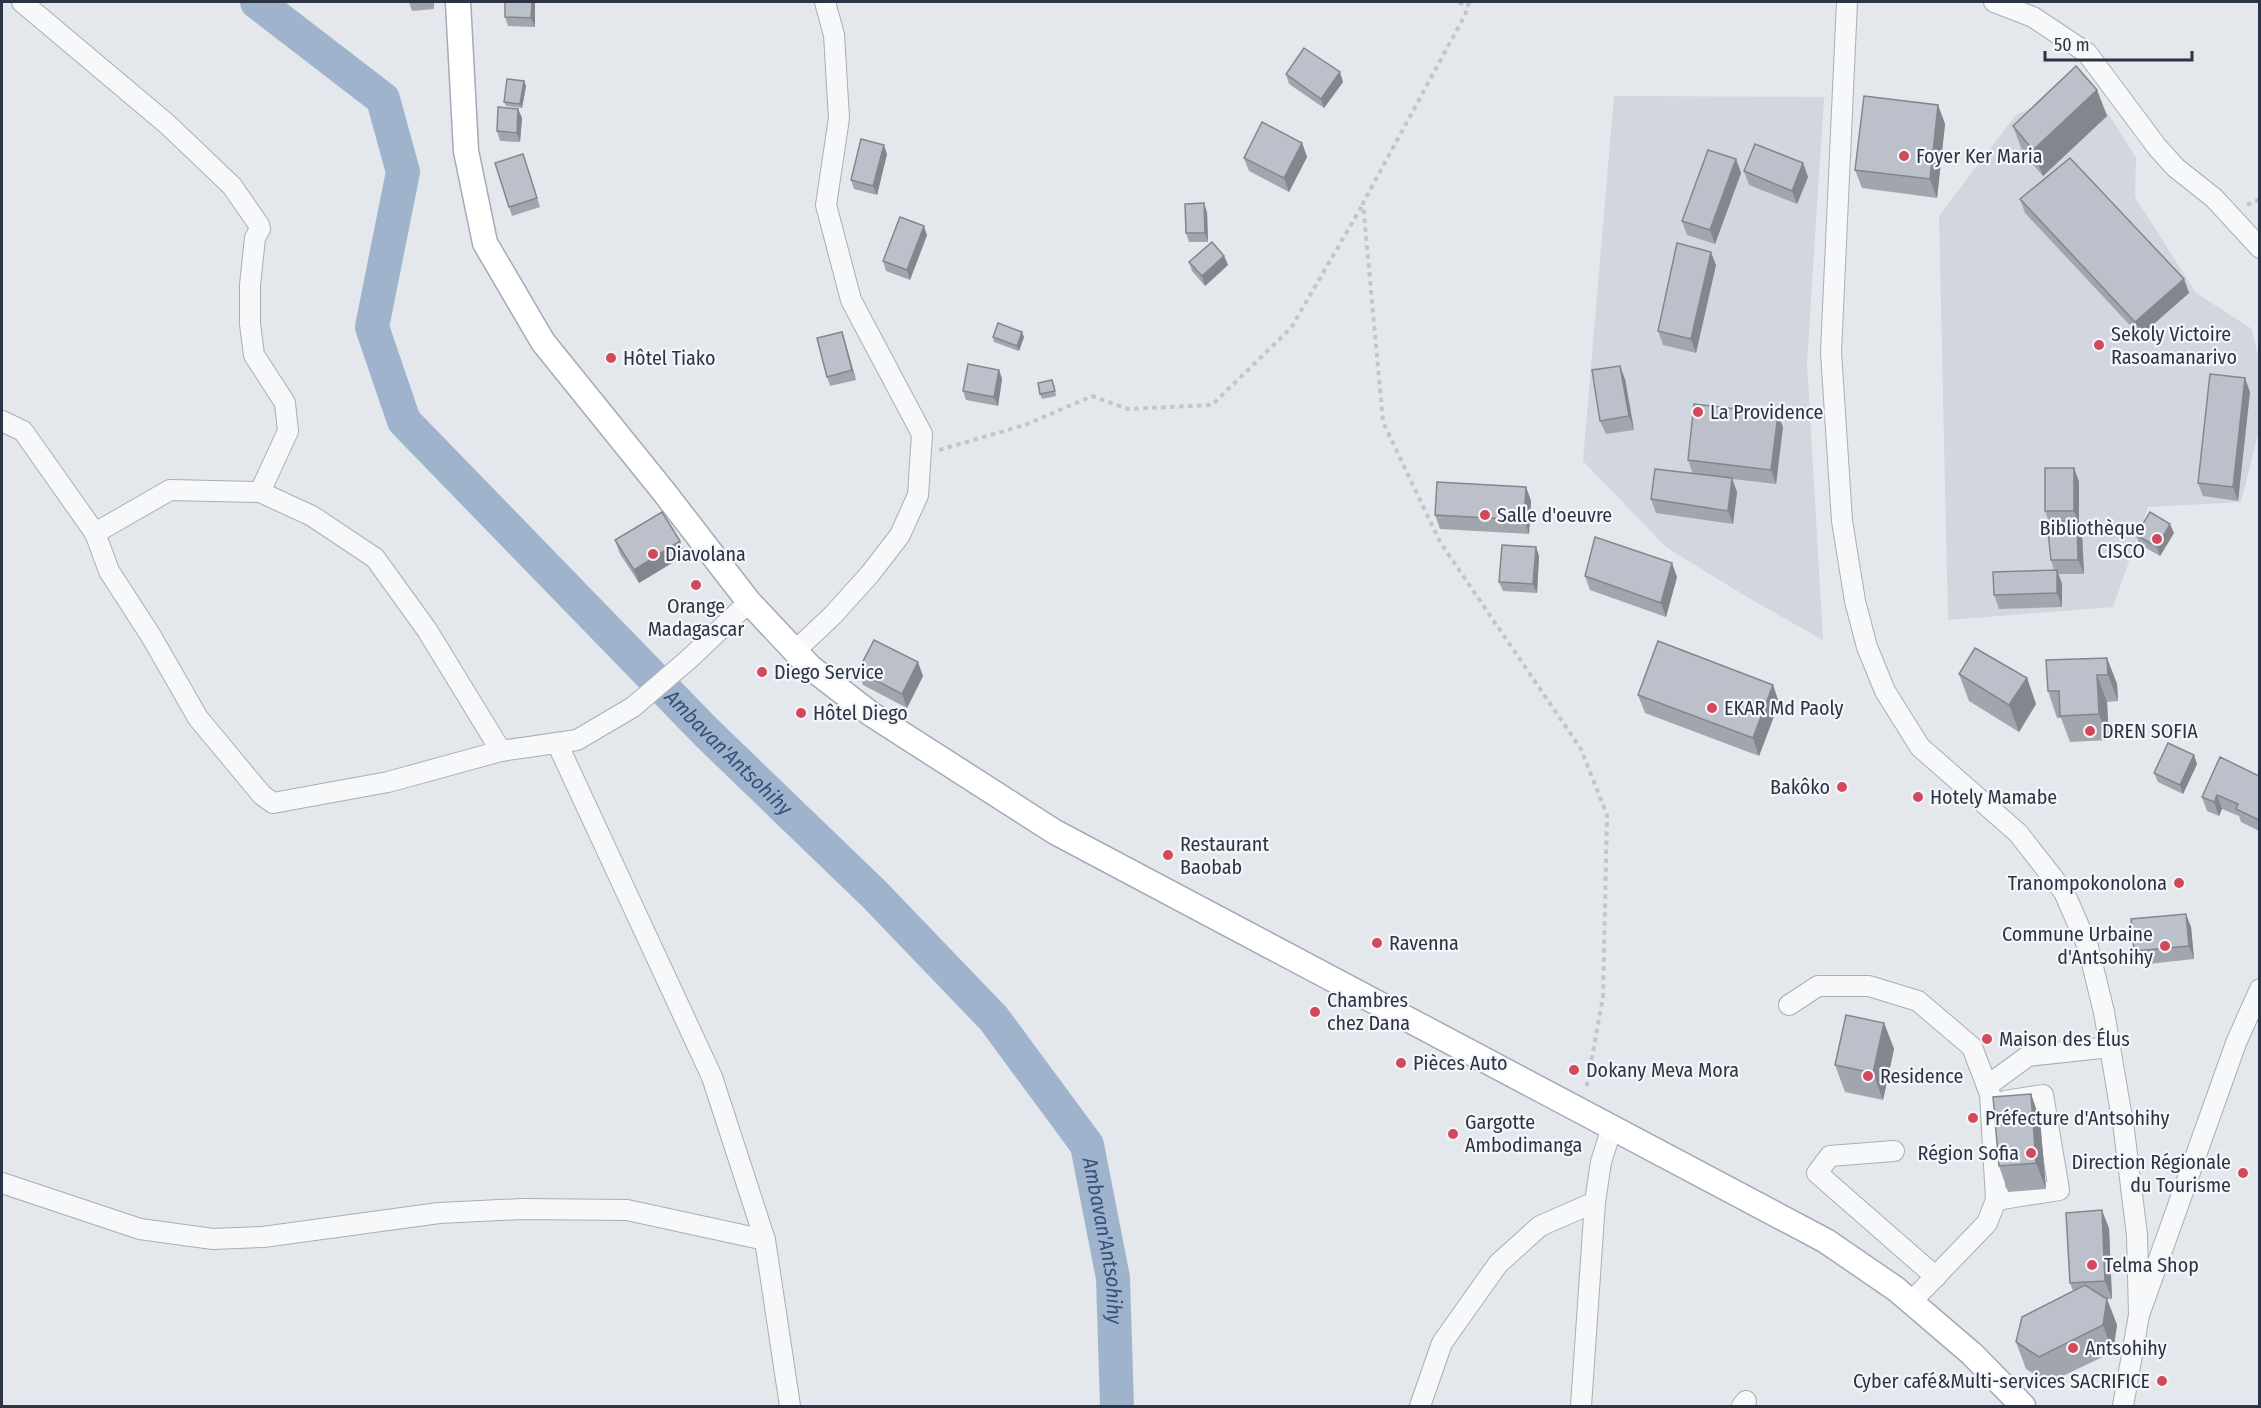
<svg xmlns="http://www.w3.org/2000/svg" width="2261" height="1408" viewBox="0 0 2261 1408" font-family="'Fira Sans Condensed',sans-serif">
<style>
.built{fill:#d2d6de}
.lines{fill:none;stroke-linecap:round;stroke-linejoin:round}
.river{stroke:#9fb4cc;stroke-width:34}
.minor-casing{stroke:#a9aeb7;stroke-width:22}
.major-casing{stroke:#a3abb8;stroke-width:27}
.path{stroke:#c2c5cb;stroke-width:4;stroke-dasharray:4.5 4.5;stroke-linecap:butt}
.minor{stroke:#f7f8fa;stroke-width:20}
.major{stroke:#fff;stroke-width:24}
.wall{fill:#a1a5ae}
.shaded-wall{fill:#83868d}
.building{fill:#bbc0ca;stroke:#83868d;stroke-width:1.5}
.poi-dot{fill:#d1495b;stroke:#f4f6f9;stroke-width:2}
.labels{text-anchor:middle;stroke-width:4.5;stroke-linejoin:round;paint-order:stroke}
.poi-label{font-size:20px;fill:#2b3445;stroke:#f4f6f9;text-anchor:start}
.water-label{font-size:21px;font-style:italic;fill:#34527a;stroke:#f4f6f9}
</style>
<rect width="100%" height="100%" fill="#e4e7ec"/>
<g class="built">
<polygon points="2083,80 2111,118 2136,158 2135,197 2196,293 2252,329 2259,361 2259,430 2241,502 2148,507 2113,607 1948,620 1939,216 2015,116"/>
<polygon points="1614,96 1824,97 1807,363 1823,640 1752,600 1667,548 1583,461"/>
</g>
<g class="lines">
<path class="river" id="s1" d="M257 2 383 99 403 172 372 327 404 421 707 733 874 894 994 1019 1087 1145 1113 1278 1117 1406"/>
<defs>
<g id="minor">
<polyline points="22,2 167,124 232,186 259,225 260,229 255,238 250,285 250,324 254,355 285,403 288,431 260,492"/>
<polyline points="1847,2 1831,352 1842,521 1855,601 1867,647 1885,691 1920,747 2018,833 2064,892 2088,947 2104,1012 2124,1130 2137,1235 2139,1315"/>
<polyline points="1994,2 2033,17 2087,53 2157,147 2176,168 2214,198 2260,248"/>
<polyline points="2,421 23,431 95,533 170,490 260,492 312,516 375,558 427,630 501,751"/>
<polyline points="95,533 109,571 151,636 198,718 262,795 273,803 388,782 501,751 577,740 633,707 689,659 749,602"/>
<polyline points="795,651 833,615 870,574 900,535 918,495 922,434 851,300 826,205 839,118 834,35 825,2"/>
<polyline points="557,743 712,1077 765,1240 790,1406"/>
<polyline points="1789,1005 1818,986 1869,986 1918,1001 1972,1047 1990,1094 1996,1200 1987,1223 1911,1302"/>
<polyline points="1987,1086 2028,1056 2110,1047"/>
<polyline points="1894,1151 1830,1156 1817,1173 1936,1277"/>
<polyline points="2,1183 140,1229 213,1239 263,1237 439,1213 522,1209 627,1210 765,1240"/>
<polyline points="1996,1200 2059,1190 2043,1095 2005,1101"/>
<polyline points="1420,1406 1442,1343 1498,1264 1540,1226 1595,1202"/>
<polyline points="1581,1406 1595,1202 1601,1162 1612,1127"/>
<polyline points="1742,1406 1746,1401"/>
<polyline points="2123,1406 2139,1315 2236,1043 2260,989"/>
</g>
<polyline id="major" points="458,2 466,151 485,243 543,342 664,492 749,602 810,667 871,714 1055,832 1826,1241 1896,1289 1972,1354 2023,1406"/>
</defs>
<use href="#minor" class="minor-casing"/>
<use href="#major" class="major-casing"/>
<g class="path">
<polyline points="1459,2 1467,7"/>
<polyline points="1469,2 1465,15 1363,203 1383,422 1440,542 1581,749 1607,815 1603,997 1586,1090"/>
<polyline points="2247,205 2260,199"/>
<polyline points="939,450 1025,425 1092,396 1128,409 1212,405 1291,328 1363,204"/>
</g>
<use href="#minor" class="minor"/>
<use href="#major" class="major"/>
</g>
<g class="wall">
<polygon points="409,2 434,2 434,9 412,11"/>
<polygon points="535,2 535,27 508,26 505,17"/>
<polygon points="1286,74 1343,82 1324,108 1289,84"/>
<polygon points="524,81 526,86 522,108 506,106 504,102"/>
<polygon points="2097,90 2107,116 2043,176 2023,153 2013,126"/>
<polygon points="1938,105 1945,124 1937,198 1862,188 1855,170"/>
<polygon points="518,109 522,118 520,142 500,141 497,131"/>
<polygon points="1302,143 1307,157 1289,192 1249,171 1244,158"/>
<polygon points="523,154 540,207 512,216 509,207"/>
<polygon points="887,154 877,195 854,189 851,180"/>
<polygon points="1736,159 1741,173 1715,244 1687,235 1682,221"/>
<polygon points="1803,163 1808,177 1797,204 1749,185 1744,171"/>
<polygon points="2020,199 2184,279 2189,293 2140,336 2025,213"/>
<polygon points="1207,212 1208,242 1189,242 1186,233"/>
<polygon points="927,235 910,280 886,271 883,261"/>
<polygon points="1224,256 1228,265 1205,286 1192,271 1189,262"/>
<polygon points="1716,265 1696,353 1663,345 1658,331"/>
<polygon points="842,332 856,380 830,386 827,377"/>
<polygon points="993,337 1024,337 1019,351 994,342"/>
<polygon points="999,370 1002,379 998,406 966,400 963,391"/>
<polygon points="1625,379 1634,430 1606,434 1600,421"/>
<polygon points="1054,384 1056,396 1042,399 1040,394"/>
<polygon points="2250,392 2238,501 2203,496 2198,483"/>
<polygon points="1783,427 1776,484 1732,479 1737,492 1733,524 1656,513 1651,499 1693,474 1688,460"/>
<polygon points="2074,468 2079,482 2079,525 2082,534 2084,574 2058,574 2062,584 2062,607 1999,609 1994,595 2054,570 2051,560 2049,522 2045,511"/>
<polygon points="1526,487 1531,501 1529,534 1440,529 1435,515"/>
<polygon points="2174,533 2160,556 2139,544 2136,535"/>
<polygon points="615,540 685,555 639,583 620,554"/>
<polygon points="1536,547 1539,556 1537,593 1503,591 1499,582"/>
<polygon points="1585,576 1677,577 1666,617 1590,590"/>
<polygon points="2107,658 2117,684 2118,701 2107,702 2109,740 2070,742 2061,718 2057,718 2048,691"/>
<polygon points="858,671 923,676 907,708 863,685"/>
<polygon points="1959,674 2027,678 2036,704 2019,732 1969,701"/>
<polygon points="1773,685 1779,703 1759,756 1645,713 1638,695"/>
<polygon points="2197,764 2183,794 2158,782 2154,773"/>
<polygon points="2259,776 2259,831 2241,822 2239,816 2222,809 2219,816 2207,811 2202,797"/>
<polygon points="2191,927 2194,959 2139,965 2134,951"/>
<polygon points="1884,1023 1894,1049 1883,1100 1845,1092 1835,1065"/>
<polygon points="2031,1094 2040,1120 2046,1189 2008,1192 1999,1166"/>
<polygon points="2109,1228 2112,1299 2107,1299 2117,1325 2113,1352 2048,1383 2026,1369 2016,1342 2073,1291 2070,1283"/>
</g>
<g class="shaded-wall">
<polygon points="532,2 535,2 535,27 531,18"/>
<polygon points="1340,72 1343,82 1324,108 1321,99"/>
<polygon points="524,81 526,86 522,108 520,104"/>
<polygon points="2097,90 2107,116 2043,176 2033,150"/>
<polygon points="1938,105 1945,124 1937,198 1930,179"/>
<polygon points="518,109 522,118 520,142 517,133"/>
<polygon points="1302,143 1307,157 1289,192 1284,178"/>
<polygon points="884,145 887,154 877,195 873,186"/>
<polygon points="1736,159 1741,173 1715,244 1710,230"/>
<polygon points="1803,163 1808,177 1797,204 1792,191"/>
<polygon points="1204,203 1207,212 1208,242 1205,233"/>
<polygon points="924,226 927,235 910,280 907,270"/>
<polygon points="1711,252 1716,265 1696,353 1691,339"/>
<polygon points="1224,256 1228,265 1205,286 1202,276"/>
<polygon points="2184,279 2189,293 2140,336 2135,322"/>
<polygon points="842,332 845,341 856,380 852,370"/>
<polygon points="1022,332 1024,337 1019,351 1017,346"/>
<polygon points="1620,366 1625,379 1634,430 1629,416"/>
<polygon points="999,370 1002,379 998,406 994,397"/>
<polygon points="2245,378 2250,392 2238,501 2233,487"/>
<polygon points="1778,414 1783,427 1776,484 1771,470"/>
<polygon points="2074,468 2079,482 2079,525 2074,511"/>
<polygon points="1732,478 1737,492 1733,524 1728,511"/>
<polygon points="1526,487 1531,501 1529,534 1524,520"/>
<polygon points="2077,520 2082,534 2084,574 2078,560"/>
<polygon points="2170,524 2174,533 2160,556 2157,547"/>
<polygon points="680,541 685,555 639,583 634,570"/>
<polygon points="1536,547 1539,556 1537,593 1533,584"/>
<polygon points="1672,563 1677,577 1666,617 1661,603"/>
<polygon points="2057,570 2062,584 2062,607 2057,593"/>
<polygon points="2107,658 2117,684 2118,701 2108,675"/>
<polygon points="918,662 923,676 907,708 902,694"/>
<polygon points="2097,675 2107,702 2109,740 2099,714"/>
<polygon points="2027,678 2036,704 2019,732 2009,705"/>
<polygon points="1773,685 1779,703 1759,756 1753,738"/>
<polygon points="2194,755 2197,764 2183,794 2180,785"/>
<polygon points="2217,795 2222,809 2219,816 2214,802"/>
<polygon points="2186,914 2191,927 2194,959 2189,946"/>
<polygon points="1884,1023 1894,1049 1883,1100 1873,1073"/>
<polygon points="2031,1094 2040,1120 2046,1189 2036,1163"/>
<polygon points="2102,1210 2109,1228 2112,1299 2105,1281"/>
<polygon points="2107,1299 2117,1325 2113,1352 2103,1325"/>
</g>
<g class="building">
<polygon points="505,2 532,2 531,18 505,17"/>
<polygon points="1304,48 1340,72 1321,99 1286,74"/>
<polygon points="2076,66 2097,90 2033,150 2013,126"/>
<polygon points="507,79 524,81 520,104 504,102"/>
<polygon points="1864,96 1938,105 1930,179 1855,170"/>
<polygon points="498,107 518,109 517,133 497,131"/>
<polygon points="1262,122 1302,143 1284,178 1244,158"/>
<polygon points="861,139 884,145 873,186 851,180"/>
<polygon points="1755,144 1803,163 1792,191 1744,171"/>
<polygon points="1708,150 1736,159 1710,230 1682,221"/>
<polygon points="523,154 537,198 509,207 495,163"/>
<polygon points="2070,158 2184,279 2135,322 2020,199"/>
<polygon points="1204,203 1205,233 1186,233 1185,204"/>
<polygon points="900,217 924,226 907,270 883,261"/>
<polygon points="1212,242 1224,256 1202,276 1189,262"/>
<polygon points="1677,243 1711,252 1691,339 1658,331"/>
<polygon points="998,323 1022,332 1017,346 993,337"/>
<polygon points="842,332 852,370 827,377 817,338"/>
<polygon points="968,364 999,370 994,397 963,391"/>
<polygon points="1620,366 1629,416 1600,421 1592,370"/>
<polygon points="2210,374 2245,378 2233,487 2198,483"/>
<polygon points="1052,380 1055,391 1040,394 1038,383"/>
<polygon points="1694,404 1778,414 1771,470 1688,460"/>
<rect x="2045" y="468" width="29" height="43"/>
<polygon points="1655,469 1732,478 1728,511 1651,499"/>
<polygon points="1437,482 1526,487 1524,520 1435,515"/>
<polygon points="662,512 680,541 634,570 615,540"/>
<polygon points="2150,512 2170,524 2157,547 2136,535"/>
<polygon points="2077,520 2078,560 2051,560 2047,522"/>
<polygon points="1595,537 1672,563 1661,603 1585,576"/>
<polygon points="1502,545 1536,547 1533,584 1499,582"/>
<polygon points="2057,570 2057,593 1994,595 1993,572"/>
<polygon points="874,640 918,662 902,694 858,671"/>
<polygon points="1658,641 1773,685 1753,738 1638,695"/>
<polygon points="1975,648 2027,678 2009,705 1959,674"/>
<polygon points="2107,658 2108,675 2097,675 2099,714 2060,716 2059,691 2048,691 2046,660"/>
<polygon points="2168,743 2194,755 2180,785 2154,773"/>
<polygon points="2220,757 2259,776 2259,820 2236,809 2238,804 2217,795 2214,802 2202,797"/>
<polygon points="2186,914 2189,946 2134,951 2131,919"/>
<polygon points="1846,1015 1884,1023 1873,1073 1835,1065"/>
<polygon points="2031,1094 2036,1163 1999,1166 1993,1097"/>
<polygon points="2102,1210 2105,1281 2070,1283 2066,1213"/>
<polygon points="2085,1285 2107,1299 2103,1325 2039,1357 2016,1342 2022,1317"/>
</g>
<g class="poi-dot">
<circle cx="1904" cy="156" r="6"/>
<circle cx="2099" cy="345" r="6"/>
<circle cx="611" cy="358" r="6"/>
<circle cx="1698" cy="412" r="6"/>
<circle cx="1485" cy="515" r="6"/>
<circle cx="2157" cy="539" r="6"/>
<circle cx="653" cy="554" r="6"/>
<circle cx="696" cy="585" r="6"/>
<circle cx="762" cy="672" r="6"/>
<circle cx="1712" cy="708" r="6"/>
<circle cx="801" cy="713" r="6"/>
<circle cx="2090" cy="731" r="6"/>
<circle cx="1842" cy="787" r="6"/>
<circle cx="1918" cy="797" r="6"/>
<circle cx="1168" cy="855" r="6"/>
<circle cx="2179" cy="883" r="6"/>
<circle cx="1377" cy="943" r="6"/>
<circle cx="2165" cy="946" r="6"/>
<circle cx="1315" cy="1012" r="6"/>
<circle cx="1987" cy="1039" r="6"/>
<circle cx="1401" cy="1063" r="6"/>
<circle cx="1574" cy="1070" r="6"/>
<circle cx="1868" cy="1076" r="6"/>
<circle cx="1973" cy="1118" r="6"/>
<circle cx="1453" cy="1134" r="6"/>
<circle cx="2031" cy="1153" r="6"/>
<circle cx="2243" cy="1173" r="6"/>
<circle cx="2092" cy="1265" r="6"/>
<circle cx="2073" cy="1348" r="6"/>
<circle cx="2162" cy="1381" r="6"/>
</g>
<g class="labels">
<g class="poi-label">
<text x="1916" y="163">Foyer Ker Maria</text>
<text x="2111" y="341">Sekoly Victoire<tspan x="2111" dy="23">Rasoamanarivo</tspan></text>
<text x="623" y="365">Hôtel Tiako</text>
<text x="1710" y="419">La Providence</text>
<text x="1497" y="522">Salle d'oeuvre</text>
<text x="2145" y="535" text-anchor="end">Bibliothèque<tspan x="2145" dy="23">CISCO</tspan></text>
<text x="665" y="561">Diavolana</text>
<text x="696" y="613" text-anchor="middle">Orange<tspan x="696" dy="23">Madagascar</tspan></text>
<text x="774" y="679">Diego Service</text>
<text x="1724" y="715">EKAR Md Paoly</text>
<text x="813" y="720">Hôtel Diego</text>
<text x="2102" y="738">DREN SOFIA</text>
<text x="1830" y="794" text-anchor="end">Bakôko</text>
<text x="1930" y="804">Hotely Mamabe</text>
<text x="1180" y="851">Restaurant<tspan x="1180" dy="23">Baobab</tspan></text>
<text x="2167" y="890" text-anchor="end">Tranompokonolona</text>
<text x="2153" y="941" text-anchor="end">Commune Urbaine<tspan x="2153" dy="23">d'Antsohihy</tspan></text>
<text x="1389" y="950">Ravenna</text>
<text x="1327" y="1007">Chambres<tspan x="1327" dy="23">chez Dana</tspan></text>
<text x="1999" y="1046">Maison des Élus</text>
<text x="1413" y="1070">Pièces Auto</text>
<text x="1586" y="1077">Dokany Meva Mora</text>
<text x="1880" y="1083">Residence</text>
<text x="1985" y="1125">Préfecture d'Antsohihy</text>
<text x="1465" y="1129">Gargotte<tspan x="1465" dy="23">Ambodimanga</tspan></text>
<text x="2019" y="1160" text-anchor="end">Région Sofia</text>
<text x="2231" y="1169" text-anchor="end">Direction Régionale<tspan x="2231" dy="23">du Tourisme</tspan></text>
<text x="2104" y="1272">Telma Shop</text>
<text x="2085" y="1355">Antsohihy</text>
<text x="2150" y="1388" text-anchor="end">Cyber café&amp;Multi-services SACRIFICE</text>
</g>
<g class="water-label">
<text dy="7" stroke="none"><textPath href="#s1" startOffset="956">Ambavan'Antsohihy</textPath></text>
<text dy="7" stroke="none"><textPath href="#s1" startOffset="1586">Ambavan'Antsohihy</textPath></text>
</g>
</g>
<rect width="2261" height="1408" fill="none" stroke="#2b3445" stroke-width="6"/>
<path d="M2045 51v9h147v-9" fill="none" stroke="#2b3445" stroke-width="3"/>
<text x="2054" y="51" font-size="18" fill="#2b3445" stroke="#f4f6f9" stroke-width="4.5" paint-order="stroke">50 m</text>
</svg>
